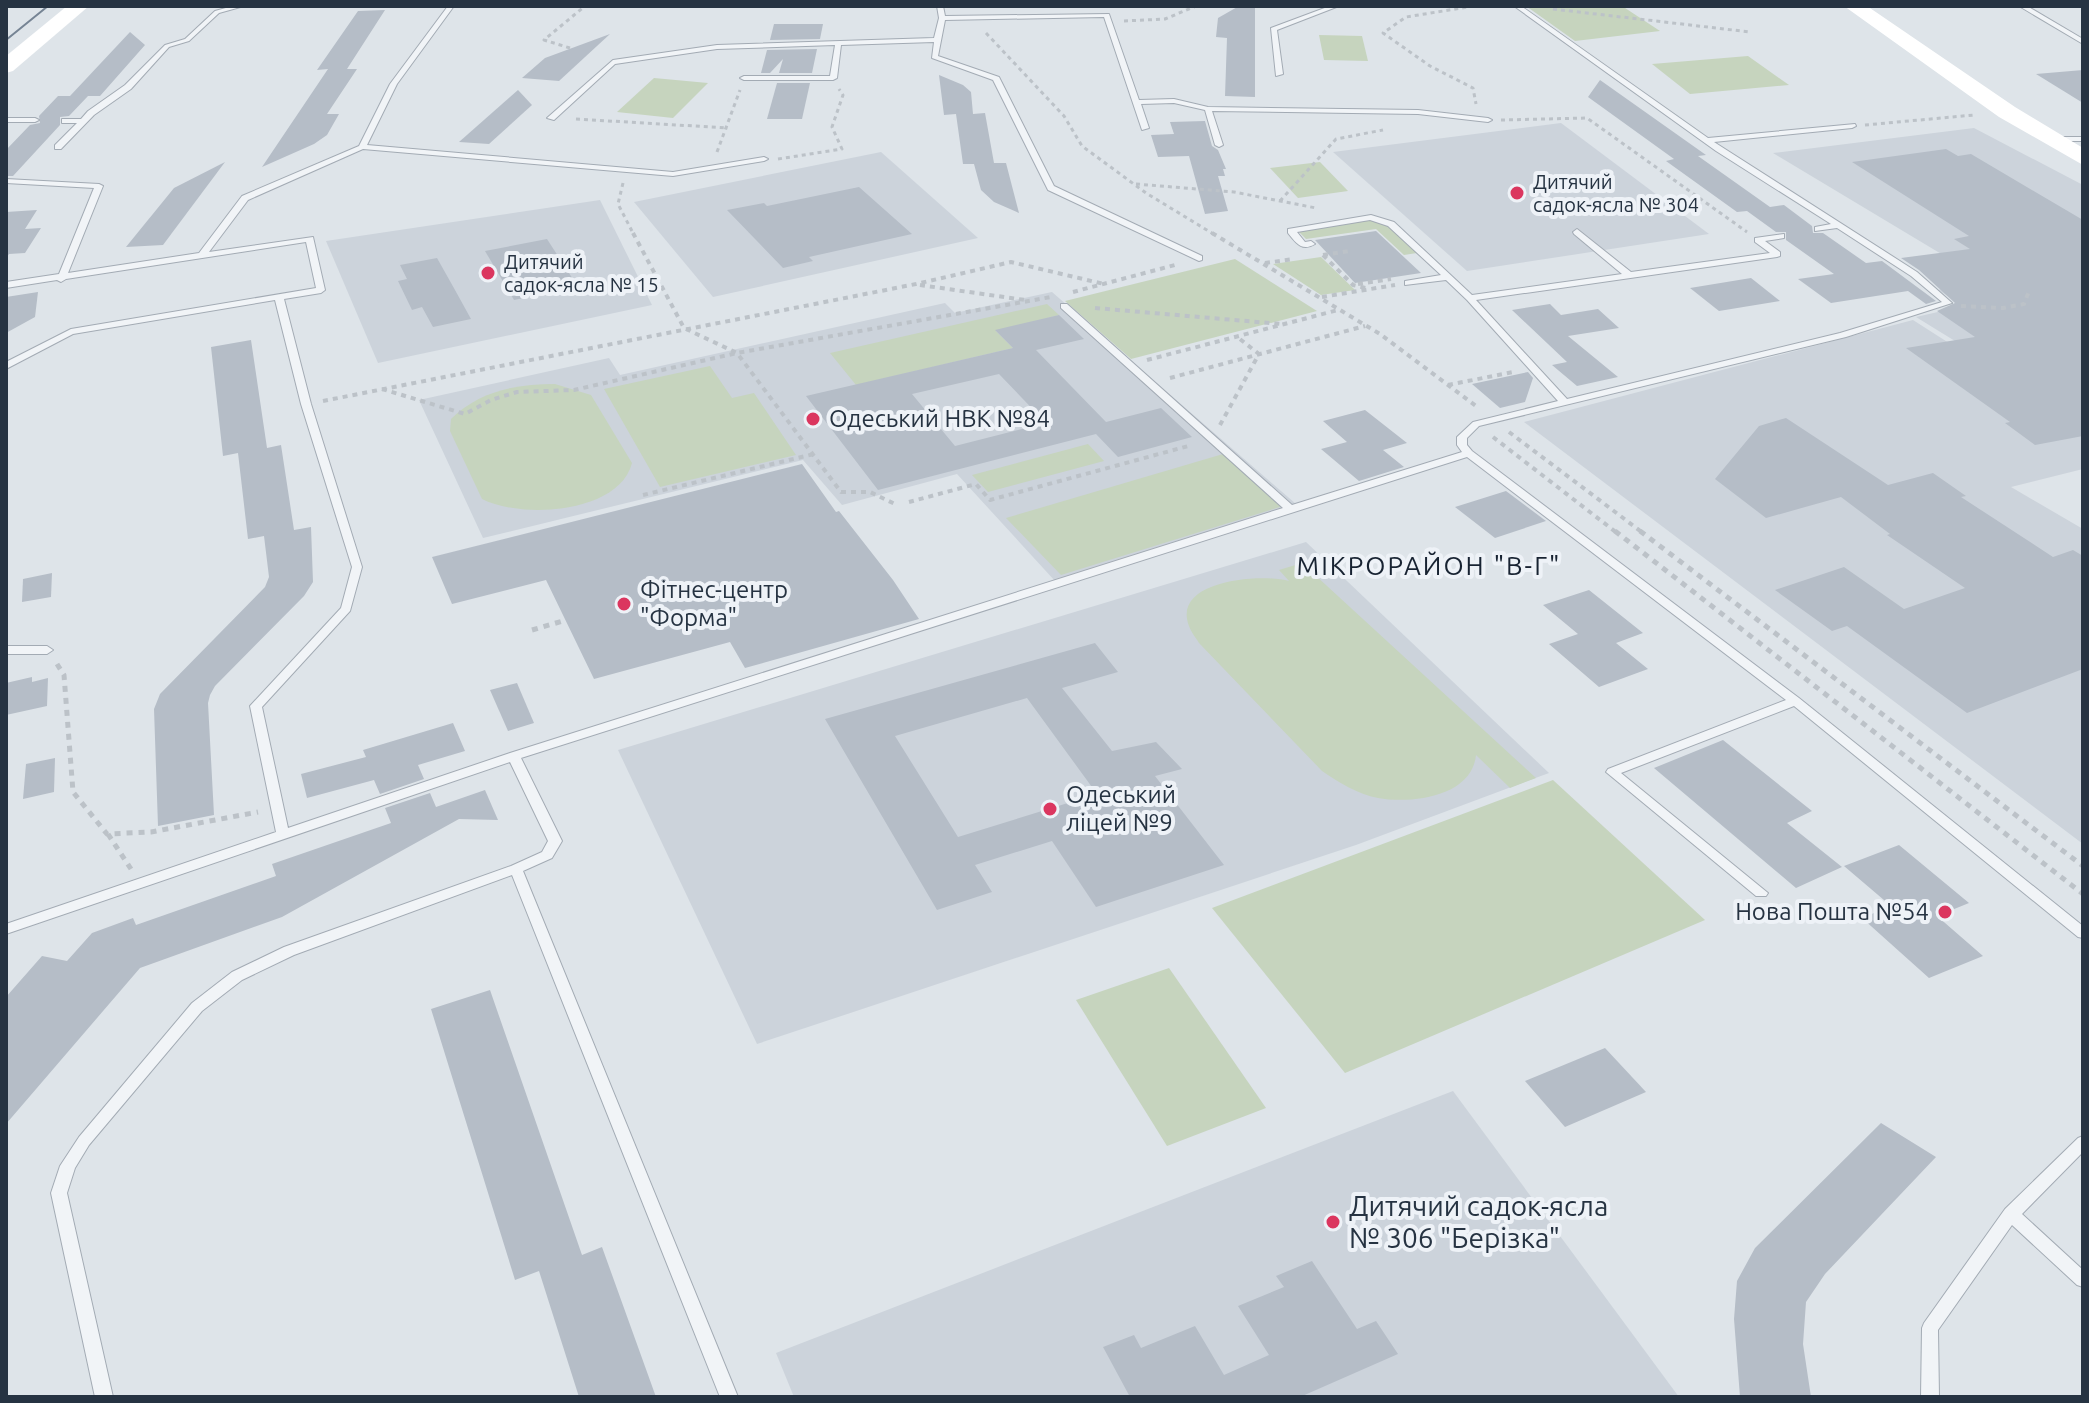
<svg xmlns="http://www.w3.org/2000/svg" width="2089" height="1403" viewBox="0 0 2089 1403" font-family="Ubuntu,sans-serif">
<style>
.built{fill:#ccd3db}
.green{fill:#c6d4be}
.building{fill:#b5bdc7;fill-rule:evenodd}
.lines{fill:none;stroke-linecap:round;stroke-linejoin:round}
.lane-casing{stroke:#a3abb4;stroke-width:2}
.path-far2{stroke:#bcc2c8;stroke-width:3;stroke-dasharray:4 4;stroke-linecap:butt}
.path-far1{stroke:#bcc2c8;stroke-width:4;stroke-dasharray:5 5;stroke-linecap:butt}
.path{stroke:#bcc2c8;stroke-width:5;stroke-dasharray:6 6;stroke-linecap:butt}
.lane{fill:#f1f4f7;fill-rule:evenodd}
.secondary{fill:#fff;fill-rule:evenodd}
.tram{stroke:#768494;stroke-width:2}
.poi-dot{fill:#db365f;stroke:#eef2f7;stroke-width:3}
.labels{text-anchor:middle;stroke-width:8;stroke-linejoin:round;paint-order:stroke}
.far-poi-label{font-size:20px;fill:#263342;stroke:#eef2f7;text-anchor:start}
.poi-label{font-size:24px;fill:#263342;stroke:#eef2f7;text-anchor:start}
.neighbourhood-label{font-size:26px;letter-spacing:2px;fill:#182332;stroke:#eef2f7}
.near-poi-label{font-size:28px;fill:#263342;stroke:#eef2f7;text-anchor:start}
</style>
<rect width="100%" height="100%" fill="#dee4e9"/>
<g class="built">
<polygon points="1561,123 1709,234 1467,271 1333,152"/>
<polygon points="1974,128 2083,185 2083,420 1916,317 1964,306 1938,290 1983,279 1773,153"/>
<polygon points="881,152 978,238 713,297 634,202"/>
<polygon points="600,200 652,305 378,363 326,241"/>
<polygon points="1052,292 1296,504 1055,581 957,474 842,505 803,460 483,538 419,400 609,358 620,375 945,303 955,313"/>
<polygon points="1913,320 2083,429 2083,469 2011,487 2083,529 2083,844 1524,422"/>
<polygon points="1306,542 1549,773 1356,845 757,1044 618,750"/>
<polygon points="1453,1091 1679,1397 794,1397 776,1353"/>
</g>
<g class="green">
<polygon points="1526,6 1622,6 1660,31 1575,41"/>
<polygon points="1319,35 1362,36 1368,61 1324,60"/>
<polygon points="1748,56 1789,85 1690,94 1652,64"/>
<polygon points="654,78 708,83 673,118 617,112"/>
<polygon points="1320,162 1348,191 1298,198 1270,168"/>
<polygon points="1369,220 1390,227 1417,253 1404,255 1376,229 1306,239 1298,231"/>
<polygon points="1321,257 1355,290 1321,295 1273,264"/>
<polygon points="1235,259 1317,311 1131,359 1065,301"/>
<polygon points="1047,304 1059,315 996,331 1013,348 856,385 830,353"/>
<polygon points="710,366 732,398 754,393 796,455 660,487 604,389"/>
<path d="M555 384 591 395 632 463C619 514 520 519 482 499L450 431 451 419C479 391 516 384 555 384Z"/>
<polygon points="1088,444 1104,461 988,492 972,475"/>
<polygon points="1223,454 1283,506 1061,575 1006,518"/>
<path d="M1302 563 1536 778 1510 788 1476 755C1472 797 1411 804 1378 798 1357 794 1340 783 1322 771L1199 643C1196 638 1191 632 1189 626 1171 580 1261 573 1289 581L1279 570Z"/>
<polygon points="1553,780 1705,920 1345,1073 1212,908"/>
<polygon points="1169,968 1266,1108 1167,1146 1076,1000"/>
</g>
<g class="building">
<polygon points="1239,6 1255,6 1255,97 1225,96 1227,38 1216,37 1218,18"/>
<polygon points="385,10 347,69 339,69 357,69 327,114 339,114 327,135 314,144 262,167 328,69 317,70 358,11"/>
<polygon points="774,24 823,24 820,39 770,40"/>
<polygon points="130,32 145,45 100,96 82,96 88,96 69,116 60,117 60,125 13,176 6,176 6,150 30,125 40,123 39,116 58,96 70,96"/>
<polygon points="610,34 559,81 522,78 545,58"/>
<polygon points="817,49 812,73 779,73 783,59 770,73 761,73 767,50"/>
<polygon points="2083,70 2083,103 2036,74"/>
<polygon points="939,75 963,85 971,92 973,114 985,113 994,163 1006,163 1019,213 994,202 981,190 974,164 983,164 963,164 956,114 944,115"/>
<polygon points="1600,80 1706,155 1698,156 1770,207 1784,205 1812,226 1813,233 1823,233 1866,263 1882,261 1936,301 1926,304 1908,291 1831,303 1798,279 1834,274 1786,240 1786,232 1776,232 1747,211 1737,212 1666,161 1674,159 1588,97"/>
<polygon points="777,83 810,83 802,119 767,119"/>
<polygon points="518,90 532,105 489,144 459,142"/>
<polygon points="1205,121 1212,146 1218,150 1226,169 1223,169 1225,176 1218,176 1228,211 1205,214 1189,156 1158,157 1151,135 1174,134 1170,122"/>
<polygon points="1946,149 1958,156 1971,154 2083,220 2083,436 2035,445 2005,423 2010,422 1906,348 1975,337 1937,311 1955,303 1919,270 1901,258 1970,249 1954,239 1969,236 1852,162"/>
<polygon points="225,162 163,245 126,247 174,188"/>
<polygon points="859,187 912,234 809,257 813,261 783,268 727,210 764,203 767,206"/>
<polygon points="37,210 25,229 41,228 25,253 9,254 6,258 6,212"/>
<polygon points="1376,231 1421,273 1355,283 1315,240"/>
<polygon points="547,239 578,287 514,300 485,251"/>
<polygon points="437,258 455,290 471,319 433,327 422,307 412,310 398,281 407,279 400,265"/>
<polygon points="1751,278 1780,301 1719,311 1690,288"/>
<polygon points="38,292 35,317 6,333 6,297"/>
<polygon points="1550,304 1561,315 1598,309 1619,328 1568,336 1618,377 1577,386 1552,365 1567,362 1512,310"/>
<path d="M1059 315 1084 339 1036 350 1106 422 1161 408 1192 437 1118 457 1096 434 878 490 806 396 1013 348 995 330ZM999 374 1046 423 955 446 912 394Z"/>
<polygon points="251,340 267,448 281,445 294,530 311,527 313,582 304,596 215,686 210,695 208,703 214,815 158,826 154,709 160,694 265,587 269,577 264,536 248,539 238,453 223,456 211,347"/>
<polygon points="1528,372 1533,378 1525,402 1500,408 1472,384"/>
<polygon points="1365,410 1407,443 1383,450 1404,467 1359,481 1321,449 1347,442 1323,421"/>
<polygon points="1786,418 1888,485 1933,473 1966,496 1961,497 2053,557 2073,550 2083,556 2083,669 1967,713 1847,626 1832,631 1775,590 1844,567 1904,609 1965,588 1887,535 1890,534 1841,497 1766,518 1715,479 1759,426"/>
<polygon points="802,464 836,512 839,511 893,580 919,619 745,668 730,642 594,679 546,580 452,604 432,557"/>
<polygon points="1506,491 1546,521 1495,538 1455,507"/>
<polygon points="52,573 51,597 22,602 23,579"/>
<polygon points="1589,590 1643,633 1616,643 1648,669 1599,687 1549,644 1578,634 1543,605"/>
<path d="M1095 643 1118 672 1062 688 1112 751 1156 742 1182 769 1155 776 1224 865 1096 907 1052 841 975 865 992 892 937 910 825 719ZM1027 698 1097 794 958 837 895 736Z"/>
<polygon points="32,677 32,682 48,678 47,706 6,715 6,683"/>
<polygon points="517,683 534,723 508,731 490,690"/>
<polygon points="453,723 465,751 418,765 424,779 380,794 374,780 307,798 301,774 366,757 363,750"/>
<polygon points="1723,740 1812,811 1787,823 1842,867 1796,888 1654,768"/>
<polygon points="55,758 54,792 23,799 26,764"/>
<polygon points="485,790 498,820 459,819 282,917 140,968 6,1124 6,997 42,956 67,961 92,933 133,918 136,925 276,876 272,864 391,823 385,808 430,793 436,807"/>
<polygon points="1899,845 1969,903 1937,916 1983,956 1929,978 1862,918 1891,906 1844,866"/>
<polygon points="490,990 582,1255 602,1247 656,1397 579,1397 539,1271 515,1280 431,1009"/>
<polygon points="1605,1048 1646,1092 1565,1127 1525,1081"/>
<polygon points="1881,1123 1936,1157 1825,1274 1806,1302 1803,1344 1811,1397 1740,1397 1734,1319 1737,1281 1755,1248"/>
<polygon points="1312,1261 1357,1329 1376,1321 1398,1354 1300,1397 1130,1397 1103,1347 1134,1335 1141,1348 1195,1326 1224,1375 1269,1355 1238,1306 1284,1287 1276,1276"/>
</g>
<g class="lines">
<defs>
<g id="lane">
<polygon points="233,6 244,6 219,13 189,41 169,47 131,89 94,115 61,149 55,149 55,145 77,123 62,123 62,119 81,119 88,111 125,85 165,45 185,39 215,11"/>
<path d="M448 6H454L397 84 367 145 673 172 764 157 768 159 764 161 673 176 363 149 248 200 209 252 313 237 325 290 321 293 284 299 311 404 362 567 350 611 262 707 288 828 510 753 1283 508 1061 308V304H1067L1292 505 1462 452 1457 445V437L1473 422 1558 401 1467 300 1446 280 1405 285V281L1441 275 1388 226 1370 220 1297 232 1305 242 1311 241 1315 244C1302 252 1296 243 1288 233V229L1371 215 1394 222 1472 295 1622 274 1574 234 1573 232 1577 229 1631 272 1770 253 1755 242V238L1784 234V238L1765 241 1780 252V256L1777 257 1476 300 1567 399 1840 333 1942 302 1911 276 1837 228 1815 231V227L1831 224 1716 151 1514 6H1521L1708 138 1855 124 1856 126 1852 128 1714 142 1917 272 1952 303 1846 337 1479 426 1467 438V445L1472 451 1799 698 2083 926V938L2078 937 1794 706 1621 773 1768 893 1766 896H1756L1606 772 1608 769 1786 700 1467 457 521 758 562 841 552 858 523 871 738 1397H720L512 875 294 955 242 980 202 1011 89 1145 75 1168 67 1193 113 1397H95L51 1193 60 1166 79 1137 192 1003 232 972 284 947 511 866 542 852 548 841 510 762 6 934V924L276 832 250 706 341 608 352 567 301 404 275 300 73 334 6 369V362L71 329 316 288 306 242 66 279 61 282 57 280 6 288V282L59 274 94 188 6 183V179L99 184 103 186 68 273 199 253 242 196 359 146 390 84Z"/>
<polygon points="937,6 943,6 945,16 1109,14 1139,100 1174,99 1208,107 1418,110 1488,118 1492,120 1488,122 1418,114 1212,111 1223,145 1219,147 1215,145 1205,110 1174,103 1141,104 1149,128 1142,130 1104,17 945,20 938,56 999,77 1054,186 1202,256 1202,260 1199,261 1048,190 993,80 932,58 934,42 841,45 837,78 833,80 744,80 740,78 744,76 830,76 835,45 717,49 615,64 554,120 547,118 613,60 717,45 934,38 939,18"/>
<polygon points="1330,6 1339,6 1277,30 1283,74 1276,76 1271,28"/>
<polygon points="2019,6 2027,6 2083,39 2083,44"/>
<polygon points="6,118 35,118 39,120 35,122 6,122"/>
<polygon points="2051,137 2083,137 2083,141 2054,141 2050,139"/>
<polygon points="6,646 47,646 53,650 47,654 6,654"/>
<polygon points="2083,1136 2083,1152 2022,1214 2083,1270 2083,1287 2077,1285 2012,1225 1938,1330 1939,1397 1921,1397 1922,1328 1924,1323 2005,1209 2078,1138"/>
</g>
</defs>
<use href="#lane" class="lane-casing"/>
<g class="path-far2">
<polyline points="1474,6 1406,17 1383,33 1430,66 1473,88 1476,104"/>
<polyline points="1553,9 1750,32"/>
<polyline points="1124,21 1165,19 1196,6"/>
<polyline points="986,33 1064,116 1082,146 1146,193 1215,235"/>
<polyline points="570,48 544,40 585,6"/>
<polyline points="576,119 728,128"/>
<polyline points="1501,120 1587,118 1747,232"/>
<polyline points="1865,125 1974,115"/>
<polyline points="717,152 740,90"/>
<polyline points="778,159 842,149 832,127 843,95 839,89"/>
<polyline points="623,183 618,204 634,235"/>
<polyline points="1136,184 1234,192 1316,208"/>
<polyline points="1280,201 1336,139 1383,130"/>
</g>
<g class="path-far1">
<polyline points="633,233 684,328 737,353 841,492 870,492 897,505"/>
<polyline points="1212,233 1380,334 1476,406"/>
<polyline points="1323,255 1350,251"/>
<polyline points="1323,255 1353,285 1366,288"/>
<polyline points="1265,263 1294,259"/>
<polyline points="1358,284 1391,279"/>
<polyline points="920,285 1025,300"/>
<polyline points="1073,292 1175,265"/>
<polyline points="1322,297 1395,285"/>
<polyline points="1961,306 2003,308 2024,304 2029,291"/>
<polyline points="1095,308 1281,324"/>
<polyline points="1147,360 1338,310"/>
<polyline points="1170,378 1365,326"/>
<polyline points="1448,385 1513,372"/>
<polyline points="382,389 465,414 491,400 517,392 574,390 737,353 1051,297"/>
<polyline points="323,401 916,284 1011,262 1104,284"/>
<polyline points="1220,425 1259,354 1236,336"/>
<polyline points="1509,432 1643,533"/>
<polyline points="1493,437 1617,533"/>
<polyline points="643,495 814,454"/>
<polyline points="909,502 976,484 990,500 1192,445"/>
</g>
<g class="path">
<polyline points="1615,531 2083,894"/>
<polyline points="1640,531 2083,866"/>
<polyline points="532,630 566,620"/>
<polyline points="57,664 64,675 73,792 107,834 151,832 258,812"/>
<polyline points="108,834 131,869"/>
</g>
<use href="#lane" class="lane"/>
<g class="secondary">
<polygon points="67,6 89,6 13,71 6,73 6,56"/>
<polygon points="1844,6 1867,6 2015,107 2083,148 2083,165 1999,117"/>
</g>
<polyline class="tram" points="6,40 48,6"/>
</g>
<g class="poi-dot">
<circle cx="1517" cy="193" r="8"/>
<circle cx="488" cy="273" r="8"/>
<circle cx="813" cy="419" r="8"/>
<circle cx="624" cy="604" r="8"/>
<circle cx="1050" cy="809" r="8"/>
<circle cx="1945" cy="912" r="8"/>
<circle cx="1333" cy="1222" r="8"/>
</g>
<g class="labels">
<g class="far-poi-label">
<text x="1533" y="189">Дитячий<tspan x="1533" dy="23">садок-ясла № 304</tspan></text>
<text x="504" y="269">Дитячий<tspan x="504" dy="23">садок-ясла № 15</tspan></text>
</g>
<g class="poi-label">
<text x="829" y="427">Одеський НВК №84</text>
<text x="640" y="598">Фітнес-центр<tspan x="640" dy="28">"Форма"</tspan></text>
<text x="1066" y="803">Одеський<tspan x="1066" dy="28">ліцей №9</tspan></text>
<text x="1929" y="920" text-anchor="end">Нова Пошта №54</text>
</g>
<g class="neighbourhood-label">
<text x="1429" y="575">МІКРОРАЙОН "В-Г"</text>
</g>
<g class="near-poi-label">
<text x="1349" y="1216">Дитячий садок-ясла<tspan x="1349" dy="32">№ 306 "Берізка"</tspan></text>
</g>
</g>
<rect width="2089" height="1403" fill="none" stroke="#263342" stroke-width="16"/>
</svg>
